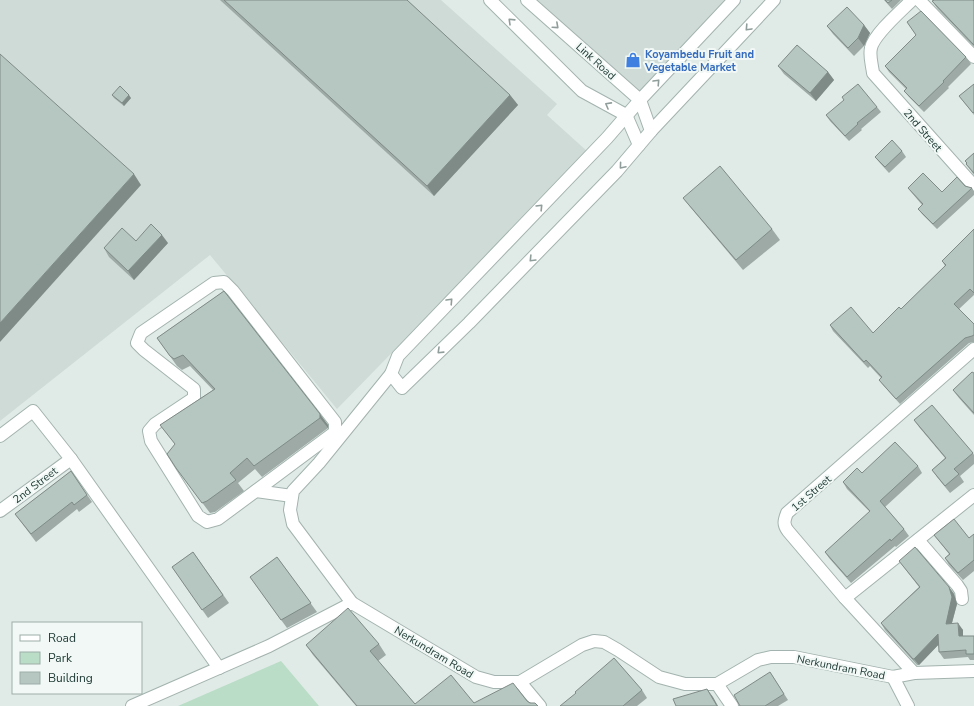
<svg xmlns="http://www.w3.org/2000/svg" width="974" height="706" viewBox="0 0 974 706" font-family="'Nunito Sans',sans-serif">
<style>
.built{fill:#cfdbd6}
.green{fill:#b9ddc6}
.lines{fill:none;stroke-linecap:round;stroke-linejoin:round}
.minor-casing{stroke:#a3b3af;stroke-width:14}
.minor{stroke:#fff;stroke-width:12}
.wall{fill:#9daaa6}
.shaded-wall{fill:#7f8b87}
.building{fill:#b6c6c1;stroke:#7f8b87}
.oneway{stroke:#909e9b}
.labels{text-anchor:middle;stroke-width:4;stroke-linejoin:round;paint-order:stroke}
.shop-label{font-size:11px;font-weight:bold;fill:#366cbe;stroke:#f1f8f5;text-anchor:start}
.street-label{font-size:11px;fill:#213c37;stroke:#f1f8f5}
</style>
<rect width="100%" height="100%" fill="#e0ebe7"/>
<g class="built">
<polygon points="0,0 441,0 557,104 547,115 588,152 337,409 210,255 0,421"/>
<polygon points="527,0 731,0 636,101"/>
</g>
<polygon class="green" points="281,661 319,706 178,706"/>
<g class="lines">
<defs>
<g id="minor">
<polyline points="490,0 582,91 626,115 639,145"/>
<polyline points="527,0 640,100 651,131"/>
<polyline points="734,0 640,100 607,138 398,356 391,374 319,463 293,491 290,510 293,524 352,603 476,677 494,682 520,682 582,645 594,641 604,642 618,650 659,677 685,684 717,684 758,660 771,657 794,657 893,677 914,673 974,671"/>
<path d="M912 0C901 11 874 34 871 48 869 56 872 64 873 73L974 186"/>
<polyline points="919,0 974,57"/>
<polygon points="224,282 233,291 335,422 335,432 218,519 207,522 198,516 151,441 149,431 155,424 194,398 194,389 144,350 137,343 141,333 214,283"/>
<polyline points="391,374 402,388 469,323 617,171 651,131 774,0"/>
<polyline points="0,436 33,411 71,459 219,668"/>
<polyline points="256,491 292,496"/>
<polyline points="0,511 71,459"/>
<polyline points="918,540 957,585 961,591 962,599"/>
<polyline points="845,598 974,495"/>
<path d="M914 673 845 598 788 531C783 524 784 521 787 513L974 349"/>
<polyline points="893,677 908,706"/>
<polyline points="520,682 540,706"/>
<polyline points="717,684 732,706"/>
<polyline points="132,706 269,646 352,603"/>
</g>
</defs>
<use href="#minor" class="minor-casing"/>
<use href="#minor" class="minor"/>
</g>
<g class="wall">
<polygon points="220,0 407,0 510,95 518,105 434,196"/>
<polygon points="884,0 901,0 892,9"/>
<polygon points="932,1 974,1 974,47 937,8"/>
<polygon points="907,22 966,57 971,64 948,87 949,88 924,112 909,97 904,91 906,89 889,72 885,66 916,35"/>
<polygon points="864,25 870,33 864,46 854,56 833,34 827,26"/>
<polygon points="778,66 828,72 834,80 816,101 784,74"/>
<polygon points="974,84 974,115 959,96"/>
<polygon points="112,95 131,98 124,106 114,98"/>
<polygon points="877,107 881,112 861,129 862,130 849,141 830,121 826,115"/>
<polygon points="902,151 906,157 889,173 879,162 875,157"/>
<polygon points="974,153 974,175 966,164 967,163 965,161"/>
<polygon points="965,186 972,188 974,191 974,195 937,229 922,214 918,209 922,205 912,193 908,188 942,192"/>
<polygon points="683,198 772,229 780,240 743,270 691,208"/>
<polygon points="974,229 974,295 959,309 974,324 974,342 969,343 900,404 883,385 879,380 881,378 870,366 868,368 833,331 830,325 873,333 901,309 945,266 942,261"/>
<polygon points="136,241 168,243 134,280 109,257 104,248"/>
<polygon points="224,291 328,425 328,428 262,477 255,469 238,483 244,491 215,512 210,513 176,468 175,444 160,425 213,390 190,366 182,370 177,366 157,338"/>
<polygon points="974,373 974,415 959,398 953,390"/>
<polygon points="914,420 973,453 974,455 974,464 960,476 964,482 950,493 937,477 932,470 945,458 919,427"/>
<polygon points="918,466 922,473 885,507 904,529 909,536 896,547 895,546 851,583 829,558 825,552 870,512 847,489 843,482 862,473"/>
<polygon points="71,471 92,502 79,512 77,509 36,542 15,514"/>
<polygon points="974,534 974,571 963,580 949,565 945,558 949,554 934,535 969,538"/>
<polygon points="193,552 229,603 208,618 172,567"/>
<polygon points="277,557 317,612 287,628 250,577"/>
<polygon points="899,561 949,587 954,594 957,604 952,623 963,630 963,636 974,636 974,660 970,660 968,657 944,659 939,652 939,644 919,665 917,665 885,630 881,623 919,587"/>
<polygon points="379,644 386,655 378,661 415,704 474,703 527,701 538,706 356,706 313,655 306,645"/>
<polygon points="770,672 788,700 778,706 740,706"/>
<polygon points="642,690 647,698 637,706 560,706"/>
</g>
<g class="shaded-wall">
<polygon points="864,25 870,33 864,46 858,38"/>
<polygon points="828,72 834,80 816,101 810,93"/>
<polygon points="129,95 131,98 124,106 122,103"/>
<polygon points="510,95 518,105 434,196 427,186"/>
<polygon points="134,174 141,185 0,342 0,323"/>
<polygon points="162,235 168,243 134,280 128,271"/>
<polygon points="320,414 328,425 328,428 320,418"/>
<polygon points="949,587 954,594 957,604 950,630 946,624"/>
<polygon points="958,623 963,630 963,643 959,636"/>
<polygon points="938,634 943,640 919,665 914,659"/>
<polygon points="707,689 713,697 718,706 717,706"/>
</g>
<g class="building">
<polygon points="224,0 407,0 510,95 427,186"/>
<polygon points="885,0 892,0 888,3"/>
<polygon points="933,0 973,0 974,1 974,45 932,1 934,0"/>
<polygon points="847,7 864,25 858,38 848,48 827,26"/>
<polygon points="921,11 966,57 943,81 944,82 919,106 904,91 907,88 885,66 916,35 907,22"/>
<polygon points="797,45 828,72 810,93 778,66"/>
<polygon points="0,54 134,174 0,323"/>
<polygon points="858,84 877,107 857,123 858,124 845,136 826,115 844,100 842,97"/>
<polygon points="974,84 974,112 973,113 959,96"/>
<polygon points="120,86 129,95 122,103 112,95"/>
<polygon points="892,140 902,151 885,167 875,157"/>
<polygon points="974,153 974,173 966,164 967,163 965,161"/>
<polygon points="720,166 772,229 736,260 683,198"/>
<polygon points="923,173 942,192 957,177 965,186 972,188 933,224 918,209 923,204 908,188"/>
<polygon points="151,224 162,235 128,271 104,248 122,228 136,241"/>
<polygon points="974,229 974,293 970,289 954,304 974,324 974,335 972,336 965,338 896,399 879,380 882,377 866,360 864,362 830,325 851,307 873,333 899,307 901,309 946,265 942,261"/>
<polygon points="224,291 320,414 320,418 254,466 247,458 230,473 236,480 207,501 202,503 176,468 167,454 175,444 160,425 215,389 183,355 174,359 170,356 157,338"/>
<polygon points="972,372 974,373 974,413 953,390"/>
<polygon points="932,405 973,453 954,469 959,474 945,486 932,470 946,458 914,420"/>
<polygon points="895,442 918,466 880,501 904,529 891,541 890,539 847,577 825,552 870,511 843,482 857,468 862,473"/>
<polygon points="71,471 87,495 74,505 72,502 31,534 15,514"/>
<polygon points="954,519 969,538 974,534 974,560 958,573 945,558 950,554 934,535"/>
<polygon points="915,547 949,587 952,597 946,624 958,623 959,636 974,636 974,654 966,654 966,650 939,652 938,634 914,659 913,659 881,623 920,587 899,561"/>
<polygon points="193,552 223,595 202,610 172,567"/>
<polygon points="277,557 311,603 281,620 250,577"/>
<polygon points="348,608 379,644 370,651 415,704 451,675 474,703 513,683 527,701 530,703 535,703 538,706 357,706 306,645"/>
<polygon points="614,658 642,690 623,706 560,706 576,693 575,692"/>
<polygon points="770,672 784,694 765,706 740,706 734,695"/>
<polygon points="707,689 717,706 676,706 673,699"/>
</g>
<defs><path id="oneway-chevron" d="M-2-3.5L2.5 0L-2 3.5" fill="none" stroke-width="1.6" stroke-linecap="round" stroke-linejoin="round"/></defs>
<g class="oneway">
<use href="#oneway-chevron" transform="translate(511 21) rotate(-136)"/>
<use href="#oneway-chevron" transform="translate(556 26) rotate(42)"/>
<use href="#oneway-chevron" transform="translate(748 28) rotate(133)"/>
<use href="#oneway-chevron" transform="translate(657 82) rotate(-47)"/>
<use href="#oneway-chevron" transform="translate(608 105) rotate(-151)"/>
<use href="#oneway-chevron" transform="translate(622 166) rotate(130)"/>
<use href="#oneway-chevron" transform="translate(540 207) rotate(-46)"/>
<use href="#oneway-chevron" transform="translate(532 259) rotate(134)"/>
<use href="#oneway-chevron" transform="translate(450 301) rotate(-47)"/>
<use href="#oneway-chevron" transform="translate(440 351) rotate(136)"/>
</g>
<defs>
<symbol id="shop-bare" viewBox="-9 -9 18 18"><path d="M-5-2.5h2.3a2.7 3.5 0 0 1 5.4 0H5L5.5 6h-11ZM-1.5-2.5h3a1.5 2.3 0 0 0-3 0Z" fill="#3f7fe0" stroke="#f1f8f5" stroke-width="2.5" paint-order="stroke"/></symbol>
</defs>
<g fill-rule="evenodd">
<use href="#shop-bare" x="622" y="49" width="22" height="22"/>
</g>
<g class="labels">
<g class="shop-label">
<text x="645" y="58">Koyambedu Fruit and<tspan x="645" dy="13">Vegetable Market</tspan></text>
</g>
<g class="street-label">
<text transform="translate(596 61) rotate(42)" y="4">Link Road</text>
<text transform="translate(923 130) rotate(49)" y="4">2nd Street</text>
<text transform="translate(35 485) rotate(-37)" y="4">2nd Street</text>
<text transform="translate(811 493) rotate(-41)" y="4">1st Street</text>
<text transform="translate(434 652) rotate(31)" y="4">Nerkundram Road</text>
<text transform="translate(841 667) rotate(11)" y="4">Nerkundram Road</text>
</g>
</g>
<rect x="12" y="622" width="130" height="72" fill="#f1f8f5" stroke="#9eada9"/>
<rect x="20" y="635" width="20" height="6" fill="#ffffff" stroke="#9eada9"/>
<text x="48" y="642" font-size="12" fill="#213c37">Road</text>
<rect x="20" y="652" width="20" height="12" fill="#b9ddc6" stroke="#9eada9"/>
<text x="48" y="662" font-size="12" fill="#213c37">Park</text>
<rect x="20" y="672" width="20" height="12" fill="#b6c6c1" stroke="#9eada9"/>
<text x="48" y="682" font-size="12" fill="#213c37">Building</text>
</svg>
